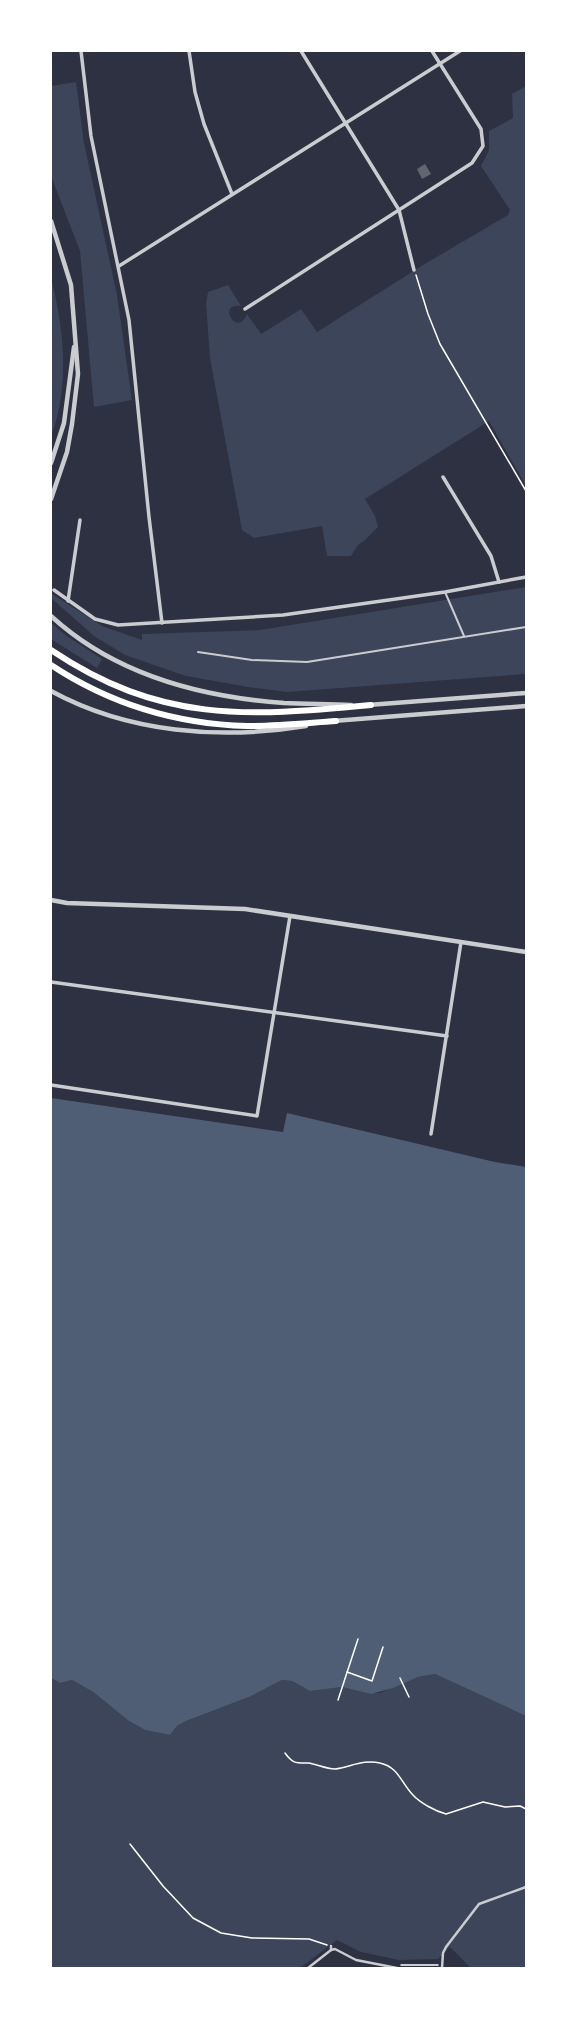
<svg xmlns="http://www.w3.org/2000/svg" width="577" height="2019" viewBox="0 0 577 2019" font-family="Cabin,sans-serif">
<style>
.green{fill:#3c4559}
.water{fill:#4f5d75}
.building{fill:#626471}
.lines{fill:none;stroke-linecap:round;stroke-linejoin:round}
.path{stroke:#fff;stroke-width:1.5}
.service{stroke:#caccd0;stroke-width:2}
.pedestrian{stroke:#caccd0;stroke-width:2.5}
.minor{stroke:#caccd0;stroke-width:3.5}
.tertiary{stroke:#caccd0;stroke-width:4.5}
.motorway{stroke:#fff;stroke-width:6}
</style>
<rect width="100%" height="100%" fill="#2d3142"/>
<g class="green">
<polygon points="76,82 84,143 117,295 132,400 94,407 80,251 51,176 51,86"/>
<path d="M526 86V486L489 421 365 499 375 516 378 527 365 540 358 545 351 556H327L322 526 254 538 242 530 210 358 206 304 208 292 228 285 241 306C216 302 237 339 247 314L261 334 301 309 317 332 423 265 508 215 510 210 481 166 489 150V131L513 118 512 94Z"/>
<path d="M51 278C64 327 70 388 51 436Z"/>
<polygon points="526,587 526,674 287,692 248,687 186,676 125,655 94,636 51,598 52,594 102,626 142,640 142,634 260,630"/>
<polygon points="51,623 68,637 102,659 97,668 51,639"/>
<polygon points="435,1674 526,1716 526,1968 471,1968 450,1947 438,1959 399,1960 361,1952 337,1940 300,1968 51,1968 51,1678 60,1683 72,1680 93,1692 129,1721 145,1730 170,1735 177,1726 186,1721 249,1697 282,1680 292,1681 310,1691 342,1687 363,1692 380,1693 418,1677"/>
</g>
<polygon class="water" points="51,1098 283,1132 287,1113 495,1162 526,1167 526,1716 435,1674 418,1677 393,1688 371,1694 342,1687 310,1691 292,1681 282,1680 249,1697 186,1721 177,1726 170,1735 145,1730 129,1721 93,1692 72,1680 60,1683 51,1678"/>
<polygon class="building" points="425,164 431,174 422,179 417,169"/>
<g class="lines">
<g class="path">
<polyline points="416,275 428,314 440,344 526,491"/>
<polyline points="347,1672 372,1681 383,1647"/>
<polyline points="400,1678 409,1697"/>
<polyline points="338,1700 358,1639"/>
<path d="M285 1753C293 1764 296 1763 308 1763 317 1764 325 1769 335 1769 350 1767 364 1759 380 1763 398 1767 401 1782 412 1794 420 1803 435 1811 446 1814L483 1802 505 1807 520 1806 526 1809"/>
<polyline points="130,1844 163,1886 193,1918 221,1933 252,1938 309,1939 327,1945"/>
<polyline points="401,1965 438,1965"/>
</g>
<g class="service">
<polyline points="445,592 464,636"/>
<polyline points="198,652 252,660 307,662 526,627"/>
</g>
<g class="pedestrian">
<polyline points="331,1950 335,1949 356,1960 397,1968"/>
<polyline points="308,1968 331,1950 331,1946"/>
<polyline points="442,1968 443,1953 446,1947 479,1904 526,1887"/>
</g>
<g class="minor">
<polyline points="81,51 91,136 129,320 149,517 162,623"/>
<polyline points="189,51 195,92 204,124 232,194"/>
<polyline points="301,51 399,210 414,270"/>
<polyline points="119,266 460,51"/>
<polyline points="245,309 472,163 483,146 481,129 432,51"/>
<polyline points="443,477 491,556 499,582"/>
<polyline points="54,590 95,619 118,625 283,615 445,592 526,577"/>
<polyline points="68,601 80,520"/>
<polyline points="51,982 447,1036"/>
<polyline points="51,1085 257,1116 290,916"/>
<polyline points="431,1134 461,942"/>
</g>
<g class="tertiary">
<polyline points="51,221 71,285 78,374 72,424 67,452 51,499"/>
<polyline points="51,463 64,423 74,347"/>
<path d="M51 616C114 674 200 697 284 703 306 704 329 704 351 705"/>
<path d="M51 691C128 733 220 740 306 726"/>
<polyline points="368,705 526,693"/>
<polyline points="333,721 526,706"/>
<polyline points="51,900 67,903 245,909 526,952"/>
</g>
<g class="motorway">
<path d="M51 650C160 723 246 717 371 705"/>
<path d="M51 665C110 704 177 724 247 726 276 726 306 723 336 721"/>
</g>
</g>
<rect width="577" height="2019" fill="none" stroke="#ffffff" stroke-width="104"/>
</svg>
